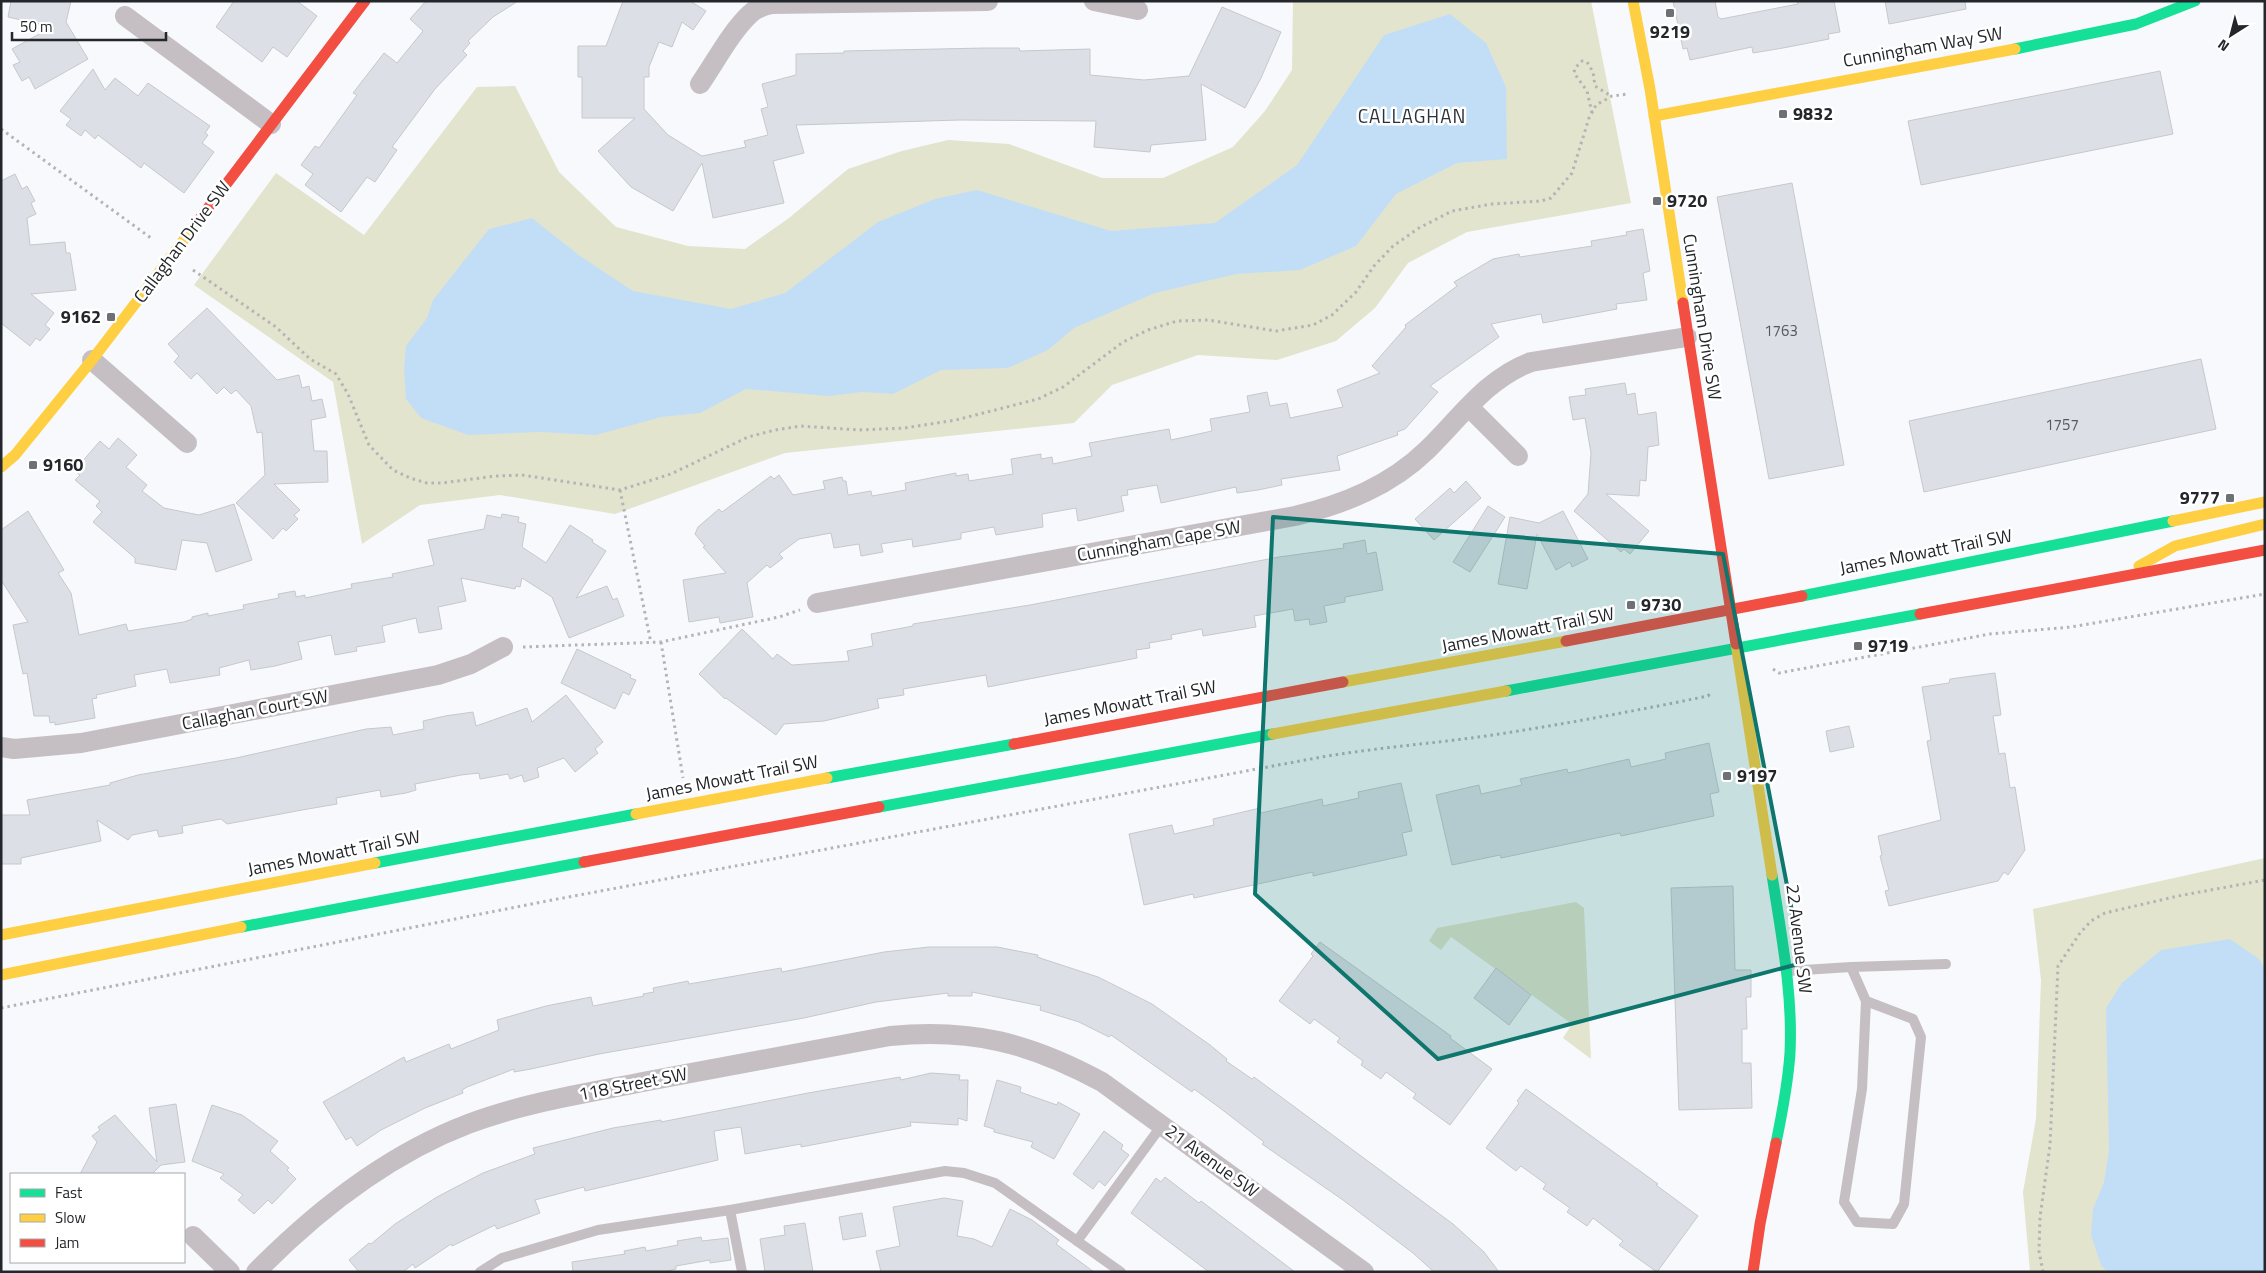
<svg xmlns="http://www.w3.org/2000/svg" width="2266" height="1273" viewBox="0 0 2266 1273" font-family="'Titillium Web',sans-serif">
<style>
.green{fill:#e2e4ce}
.water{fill:#c2def6}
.building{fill:#dce0e6;stroke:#c6c8ca}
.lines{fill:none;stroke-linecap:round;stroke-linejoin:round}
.path{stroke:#b6b3b6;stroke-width:3;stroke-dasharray:2.5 4;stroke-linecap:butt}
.lane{stroke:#c5bfc4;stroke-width:10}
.street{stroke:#c5bfc4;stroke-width:20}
.fast{stroke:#16e098;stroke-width:11}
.slow{stroke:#ffcf43;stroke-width:11}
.jam{stroke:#f24e42;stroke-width:11}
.marked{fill:#0f766e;fill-opacity:0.2;stroke:#0f766e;stroke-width:4;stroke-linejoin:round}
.poi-dot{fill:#6d7074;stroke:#fff;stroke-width:2}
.labels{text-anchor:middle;stroke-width:5;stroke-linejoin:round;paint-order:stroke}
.number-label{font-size:15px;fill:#55585d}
.poi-label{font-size:18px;font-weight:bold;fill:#23262a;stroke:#fff;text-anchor:start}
.street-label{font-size:18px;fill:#23262a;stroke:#fff}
.neighbourhood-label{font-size:19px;letter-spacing:1px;fill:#2c3139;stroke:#fff}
</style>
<rect width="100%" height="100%" fill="#f7f9fc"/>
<g class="green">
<polygon points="1293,1 1591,1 1631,203 1467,232 1408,263 1375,308 1336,341 1277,360 1198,355 1112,385 1074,423 785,453 615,514 500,495 420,505 362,544 333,382 194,285 276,173 364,235 477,87 515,86 559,172 616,227 688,246 745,249 789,218 848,169 902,151 948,140 1009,144 1102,178 1163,178 1233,147 1265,111 1292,70"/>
<polygon points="2265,858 2265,1272 2030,1272 2023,1192 2036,1119 2041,980 2033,909"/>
<polygon points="1576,902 1584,908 1591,1059 1563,1038 1572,1024 1451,937 1441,950 1429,941 1437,928"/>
</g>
<g class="water">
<polygon points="1450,14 1486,43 1506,87 1507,159 1457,163 1396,194 1356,246 1300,270 1236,274 1155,293 1074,328 1048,350 1008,368 941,370 893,394 862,392 829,396 746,389 700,413 661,417 596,435 539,432 468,435 421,418 406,399 404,369 406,346 427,318 433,300 489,229 532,218 580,256 633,291 731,309 785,293 878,222 935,199 977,190 1111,231 1215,223 1297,165 1384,35"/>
<polygon points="2230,939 2259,959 2265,969 2265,1272 2107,1272 2101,1265 2091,1235 2093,1209 2104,1182 2109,1151 2106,1008 2122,983 2161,950"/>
</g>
<g class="building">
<polygon points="11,1 71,1 66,22 88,59 35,89 29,77 22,81 13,65 20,62 12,49 52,27 8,17"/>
<polygon points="234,1 297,1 317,16 287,57 273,47 262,62 216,27"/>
<polygon points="426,1 518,1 493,17 468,41 470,43 463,51 467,55 435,89 392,147 397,150 375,182 367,177 341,212 305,185 313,174 301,165 315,146 319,148 357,95 353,93 384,53 397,63 423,31 410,19"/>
<polygon points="623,1 690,1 706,11 693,30 682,22 672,47 659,42 649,67 649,77 644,77 644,109 668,135 702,156 746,147 744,141 768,135 761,109 768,107 762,84 796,75 796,54 844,53 844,51 985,48 1019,48 1020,51 1090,49 1090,75 1144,80 1189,76 1222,7 1281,32 1261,78 1245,108 1201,84 1206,140 1151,145 1150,152 1094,147 1096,121 960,120 796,125 804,153 773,161 784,203 713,218 702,163 673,211 631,187 598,151 635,118 582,118 582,77 578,77 578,46 606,46"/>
<polygon points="1673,1 1715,1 1718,17 1721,19 1798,4 1797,1 1834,1 1840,32 1828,34 1829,39 1783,48 1753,53 1752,47 1690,60 1687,48 1683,49"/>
<polygon points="1885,1 1965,1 1966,9 1889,24"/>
<polygon points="93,69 105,90 115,78 138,96 148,83 210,126 205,133 208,135 202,143 214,152 184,193 144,163 141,168 98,135 95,139 85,130 81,136 66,125 71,119 60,111"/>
<polygon points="2160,71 2173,134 1921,185 1908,121"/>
<polygon points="15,174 22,189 27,186 35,201 31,203 36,214 27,218 30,245 65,242 66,253 70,253 76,290 31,294 54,313 45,325 50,329 40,341 36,338 30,346 1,323 1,181"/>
<polygon points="1792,183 1844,465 1769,479 1717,197"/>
<polygon points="1643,229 1650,271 1643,273 1647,300 1616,304 1617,309 1543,323 1541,314 1491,324 1499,337 1430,386 1438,392 1405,429 1397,432 1398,435 1337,456 1340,470 1281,479 1282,485 1258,490 1237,493 1236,487 1161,503 1157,485 1127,490 1128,495 1121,496 1124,511 1078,521 1076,508 1042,514 1043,527 996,535 994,527 961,533 961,539 913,547 912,539 881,544 883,552 861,556 859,544 834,548 831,533 799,539 779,554 783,558 770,568 767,565 747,583 753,617 720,623 719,617 689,622 683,580 726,573 703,547 705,546 695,534 698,527 719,509 722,512 771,476 774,479 779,475 793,495 825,489 823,481 842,477 843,481 846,481 848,495 871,491 872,496 906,490 905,483 956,473 956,476 968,474 969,481 1013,474 1011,459 1041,454 1041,459 1052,457 1053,464 1092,456 1089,443 1169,429 1171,440 1212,431 1210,419 1250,412 1247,396 1267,392 1270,406 1287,403 1290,418 1343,407 1337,390 1380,373 1372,366 1406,327 1405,325 1457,286 1454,282 1493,259 1519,254 1520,257 1592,246 1591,241 1627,235 1626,232"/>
<polygon points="207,308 277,380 299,375 302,388 309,386 312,401 322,399 326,417 311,420 314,451 327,451 328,482 274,484 300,510 294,515 298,519 286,531 283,528 273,539 236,503 265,475 262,432 257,433 251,406 236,390 231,394 224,387 217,394 197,373 191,379 174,362 179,356 168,344"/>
<polygon points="2201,359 2216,429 1924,492 1909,421"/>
<polygon points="1625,383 1627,395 1635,393 1638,415 1656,412 1659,445 1648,447 1646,481 1640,480 1639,496 1606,494 1649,531 1630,554 1624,549 1621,552 1574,511 1588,494 1591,453 1585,418 1573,420 1569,397 1586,395 1585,389"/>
<polygon points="118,438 137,455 126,467 147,485 142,491 164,508 199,515 234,504 252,560 216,572 207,543 182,540 176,570 135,563 135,558 93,522 102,512 96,506 100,501 75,480 80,475 74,471 100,441 109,449"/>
<polygon points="1466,481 1481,498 1434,540 1415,519 1450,488 1454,493"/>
<polygon points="1488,506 1505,517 1470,572 1453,562"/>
<polygon points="28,511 64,570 58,573 71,593 79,635 126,624 128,631 184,622 192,619 192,617 208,613 208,616 244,609 243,605 279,598 278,594 295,591 296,597 305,595 305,598 352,588 351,584 393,577 392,574 434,565 428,540 484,529 487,515 501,518 502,514 519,517 518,522 526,524 522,547 546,563 570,525 593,540 592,542 606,551 576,598 607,586 613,600 617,598 624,616 569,638 552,597 522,578 520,587 516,586 515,589 461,578 466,601 438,607 442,629 419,633 416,618 382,626 385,642 356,647 357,651 335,655 331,635 298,642 302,659 275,666 251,670 249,660 219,668 220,675 170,683 167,669 134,675 136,686 96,695 97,698 92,699 95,718 55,725 55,722 50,723 49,716 34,716 27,673 23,674 13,625 28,622 1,580 1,530"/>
<polygon points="1563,511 1588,559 1572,567 1570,562 1556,570 1537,534 1527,589 1498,584 1510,517 1539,523"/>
<polygon points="1365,540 1367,554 1376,552 1383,590 1345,597 1345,602 1324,606 1327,622 1310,625 1309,619 1295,621 1293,609 1254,616 1256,627 1203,636 1202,629 1171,635 1172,639 1149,643 1150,648 1136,650 1137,658 988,687 986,675 903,689 904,695 877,699 879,708 824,721 784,724 776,735 726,698 725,699 699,674 742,629 773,659 777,654 792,665 849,661 847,651 873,646 871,634 913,626 913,624 1030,605 1279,557 1344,548 1343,544"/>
<polygon points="577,649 631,675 630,678 636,680 629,695 623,692 615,709 561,683"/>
<polygon points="1995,673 2001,715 1993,716 1999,754 2005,753 2010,788 2015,787 2025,850 2008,875 2004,872 1998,881 1889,906 1885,891 1889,890 1880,856 1882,855 1878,836 1941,820 1927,741 1931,740 1922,687 1949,683 1950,679"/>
<polygon points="566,695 603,742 595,749 598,753 575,772 564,758 537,768 539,777 524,782 522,775 510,779 508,774 480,779 479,773 461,775 415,784 416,790 406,793 381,797 380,790 336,798 337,804 302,810 227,824 221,819 182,826 183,833 159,837 157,830 132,835 128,840 97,820 101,841 21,858 21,864 1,864 1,815 30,815 27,800 110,785 110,783 138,775 236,758 366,729 391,727 393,735 424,729 423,721 445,716 473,712 476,726 527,708 532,722"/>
<polygon points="1849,726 1854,747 1830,752 1826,731"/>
<polygon points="1709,743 1719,792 1710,794 1714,816 1621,836 1620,833 1501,858 1500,855 1452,865 1436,795 1479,785 1481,794 1522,785 1520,779 1567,769 1568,773 1629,759 1631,767 1666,759 1665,753"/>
<polygon points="1401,783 1412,831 1402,833 1407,855 1313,876 1313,872 1194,898 1193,894 1144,905 1129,834 1172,825 1174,834 1214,825 1213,819 1260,808 1261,813 1322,799 1323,806 1359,798 1358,792"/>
<polygon points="1733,886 1735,970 1751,970 1751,997 1746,997 1747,1029 1742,1029 1742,1063 1751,1063 1752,1108 1679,1110 1671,888"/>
<polygon points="1320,942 1451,1036 1450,1038 1492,1069 1450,1125 1413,1098 1416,1094 1386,1072 1381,1079 1361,1065 1363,1061 1337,1042 1340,1038 1314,1019 1310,1024 1279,1001 1313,956 1311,954"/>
<polygon points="929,947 997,947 1038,955 1037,957 1098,977 1152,1004 1210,1045 1227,1059 1226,1061 1252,1079 1254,1077 1453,1224 1484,1252 1499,1272 1434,1272 1413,1253 1343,1200 1262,1144 1264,1142 1220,1108 1194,1089 1192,1092 1111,1035 1109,1037 1079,1022 1040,1010 1041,1006 972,992 972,996 948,996 948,993 876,1002 804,1018 599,1054 531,1069 514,1072 514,1069 467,1087 462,1090 463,1093 425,1108 381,1130 357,1146 351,1137 346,1140 323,1102 404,1057 406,1062 449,1044 451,1049 499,1030 497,1020 546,1006 591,997 593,1006 644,996 643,994 654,992 653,988 688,981 689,984 781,968 782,972 884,952"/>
<polygon points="1496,968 1531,995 1509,1025 1474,998"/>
<polygon points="931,1073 960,1075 959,1080 968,1080 967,1121 958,1118 958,1125 910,1122 911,1126 801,1147 801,1144 745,1154 741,1127 714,1131 718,1160 585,1191 584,1187 535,1200 540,1213 497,1229 495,1225 452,1246 451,1244 415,1268 413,1264 403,1272 359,1272 349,1260 369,1243 371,1244 395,1224 437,1197 483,1173 535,1154 533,1148 613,1128 661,1120 661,1122 808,1093 900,1077 901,1080"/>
<polygon points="997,1080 1021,1087 1020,1092 1057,1105 1058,1102 1080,1114 1054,1159 1031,1147 1033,1142 994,1132 994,1129 984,1126"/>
<polygon points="1526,1089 1658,1184 1656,1185 1698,1216 1657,1272 1619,1245 1623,1241 1593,1218 1587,1226 1567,1212 1570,1208 1543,1189 1546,1184 1521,1166 1516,1171 1486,1148 1519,1103 1517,1101"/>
<polygon points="176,1104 185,1162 161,1165 152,1174 80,1174 97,1142 92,1136 100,1130 98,1127 115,1115 157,1162 149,1108"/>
<polygon points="212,1105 242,1115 278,1141 270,1151 289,1168 287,1170 296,1179 272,1204 268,1200 254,1214 238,1200 243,1195 220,1178 224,1174 192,1161"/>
<polygon points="1104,1131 1123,1145 1121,1149 1129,1155 1105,1186 1099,1181 1093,1189 1073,1174"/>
<polygon points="1165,1177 1199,1203 1201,1201 1295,1272 1209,1272 1131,1213 1156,1178 1161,1182"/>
<polygon points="944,1198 963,1201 957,1236 974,1239 992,1247 1010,1209 1032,1220 1059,1240 1056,1244 1094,1272 881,1272 876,1251 900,1246 893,1207"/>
<polygon points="862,1213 866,1236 843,1240 839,1217"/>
<polygon points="805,1223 813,1272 765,1272 760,1239 785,1235 784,1226"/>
<polygon points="701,1237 702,1241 728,1238 731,1260 710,1263 710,1260 676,1266 676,1269 663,1272 573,1272 572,1262 625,1254 624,1251 645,1247 646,1251 678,1245 677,1241"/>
</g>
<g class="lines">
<g class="path">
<polyline points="1592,113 1587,91 1574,73 1575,68 1582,61 1587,62 1593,72 1595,86 1611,96"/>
<polyline points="1,129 151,238"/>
<polyline points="193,270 276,327 310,359 336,374 348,394 369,445 393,470 410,478 427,483 442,483 496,476 522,475 620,490 671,474 748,437 775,430 801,426 859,430 905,428 956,420 1038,399 1063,387 1123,342 1148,330 1177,321 1208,320 1276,331 1313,325 1332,315 1356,292 1374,266 1393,246 1419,228 1452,211 1492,204 1541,201 1551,198 1572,173 1589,118 1596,105 1612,96 1628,94"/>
<polyline points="620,490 651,643"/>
<polyline points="661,642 683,778"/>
<polyline points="523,647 661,642 779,617 800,610"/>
<polyline points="1773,669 1779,673 1990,634 2071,627 2265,594"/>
<path d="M1 1008 547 901 1316 758C1372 748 1429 744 1486 736 1560 725 1634 711 1708 696L1711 692"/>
<polyline points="2043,1272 2039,1251 2040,1217 2050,1145 2058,966 2080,933 2091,921 2105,913 2178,896 2265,880"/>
</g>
<g class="lane">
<polyline points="1851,967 1946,964"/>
<polyline points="1788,971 1851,967 1866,1001 1862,1089 1844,1202 1857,1222 1893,1224 1904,1204 1921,1037 1913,1019 1866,1001"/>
<polyline points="730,1210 742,1272"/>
<polyline points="1077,1241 1162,1125"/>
<polyline points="480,1272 502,1258 598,1230 730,1210 945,1171 964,1173 995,1183 1121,1272"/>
</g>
<g class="street">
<polyline points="1094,1 1138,10"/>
<polyline points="125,16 271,124"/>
<path d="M700 84C716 61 730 33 750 14 756 8 763 6 771 4L988 1"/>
<polyline points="92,360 187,443"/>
<polyline points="1469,407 1518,456"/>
<path d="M817 603 1295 516C1344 504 1390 486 1427 450 1460 418 1487 378 1531 362L1687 337"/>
<polyline points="1,747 14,749 81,743 438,675 471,664 503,647"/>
<polyline points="193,1236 230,1272"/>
<path d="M256 1272C317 1210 387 1155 468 1124 526 1102 588 1093 648 1081 729 1066 809 1051 890 1036 972 1028 1030 1043 1102 1082L1364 1272"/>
</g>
<g class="fast">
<polyline points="2015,49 2136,24 2195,1"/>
<polyline points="1802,596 2173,521"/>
<polyline points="1506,691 1920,614"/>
<polyline points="827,778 1014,744"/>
<polyline points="879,807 1273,734"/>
<polyline points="375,863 636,814"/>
<path d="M1772 875C1781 934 1793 993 1790 1053 1788 1084 1782 1114 1776 1143"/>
<polyline points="241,927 584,862"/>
</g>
<g class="slow">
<polyline points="1633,1 1650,89 1683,303"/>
<polyline points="1654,116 2015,49"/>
<polyline points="1,467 15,455 92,360 196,224"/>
<polyline points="2173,521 2265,502"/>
<polyline points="2139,566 2175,546 2265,524"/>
<polyline points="1736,644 1772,875"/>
<polyline points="1343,682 1566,641"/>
<polyline points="1273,734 1506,691"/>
<polyline points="636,814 827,778"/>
<polyline points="1,935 375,863"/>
<polyline points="1,975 241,927"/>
</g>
<g class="jam">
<polyline points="196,224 365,1"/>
<polyline points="1683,303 1736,644"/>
<polyline points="1920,614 2265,550"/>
<polyline points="1566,641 1802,596"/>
<polyline points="1014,744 1343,682"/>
<polyline points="584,862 879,807"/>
<polyline points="1753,1272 1760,1224 1776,1143"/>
</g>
</g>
<path class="marked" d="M1273 517 1723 554 1802 963 1438 1059 1255 894Z"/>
<g class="poi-dot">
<rect x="1665" y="8" width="10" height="10" rx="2.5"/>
<rect x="1778" y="109" width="10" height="10" rx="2.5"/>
<rect x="1652" y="196" width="10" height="10" rx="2.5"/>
<rect x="106" y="312" width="10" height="10" rx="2.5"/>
<rect x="28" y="460" width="10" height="10" rx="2.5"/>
<rect x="2225" y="493" width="10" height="10" rx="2.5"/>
<rect x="1626" y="600" width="10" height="10" rx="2.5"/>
<rect x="1853" y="641" width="10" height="10" rx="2.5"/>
<rect x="1722" y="771" width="10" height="10" rx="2.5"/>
</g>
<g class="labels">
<g class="number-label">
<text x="1781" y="336">1763</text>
<text x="2062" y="430">1757</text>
</g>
<g class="poi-label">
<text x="1670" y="38" text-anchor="middle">9219</text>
<text x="1793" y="120">9832</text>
<text x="1667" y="207">9720</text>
<text x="101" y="323" text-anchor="end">9162</text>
<text x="43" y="471">9160</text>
<text x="2220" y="504" text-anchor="end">9777</text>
<text x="1641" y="611">9730</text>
<text x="1868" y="652">9719</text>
<text x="1737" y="782">9197</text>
</g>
<g class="street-label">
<text transform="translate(1923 47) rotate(-10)" y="6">Cunningham Way SW</text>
<text transform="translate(182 242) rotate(-53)" y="6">Callaghan Drive SW</text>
<text transform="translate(1702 317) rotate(81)" y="6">Cunningham Drive SW</text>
<text transform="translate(1159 541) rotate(-10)" y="6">Cunningham Cape SW</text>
<text transform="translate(1926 552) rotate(-11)" y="6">James Mowatt Trail SW</text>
<text transform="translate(1528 630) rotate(-11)" y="6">James Mowatt Trail SW</text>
<text transform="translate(1130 703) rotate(-11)" y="6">James Mowatt Trail SW</text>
<text transform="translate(255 710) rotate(-11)" y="6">Callaghan Court SW</text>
<text transform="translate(732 778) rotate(-11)" y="6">James Mowatt Trail SW</text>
<text transform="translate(334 853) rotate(-11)" y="6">James Mowatt Trail SW</text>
<text transform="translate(1799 939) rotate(83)" y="6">22 Avenue SW</text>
<text transform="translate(633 1084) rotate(-11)" y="6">118 Street SW</text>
<text transform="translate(1212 1161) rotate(36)" y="6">21 Avenue SW</text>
</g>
<g class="neighbourhood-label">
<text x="1412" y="123">CALLAGHAN</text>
</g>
</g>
<rect width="2266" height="1273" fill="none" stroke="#23262a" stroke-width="5"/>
<rect x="10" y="1173" width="175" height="90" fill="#ffffff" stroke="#a7a8aa"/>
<rect x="20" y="1189" width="25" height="8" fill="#16e098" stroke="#a7a8aa"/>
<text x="55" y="1198" font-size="15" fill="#23262a">Fast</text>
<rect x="20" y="1214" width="25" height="8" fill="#ffcf43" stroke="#a7a8aa"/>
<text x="55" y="1223" font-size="15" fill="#23262a">Slow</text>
<rect x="20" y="1239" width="25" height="8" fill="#f24e42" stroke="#a7a8aa"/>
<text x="55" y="1248" font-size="15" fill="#23262a">Jam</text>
<g transform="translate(2231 35) rotate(216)" stroke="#ffffff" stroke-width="4" paint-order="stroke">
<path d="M0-4L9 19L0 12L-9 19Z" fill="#23262a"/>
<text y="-8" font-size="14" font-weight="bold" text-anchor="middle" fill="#23262a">N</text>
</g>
<path d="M12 32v8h154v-8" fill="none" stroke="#23262a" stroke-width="2.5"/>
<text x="20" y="32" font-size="15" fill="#23262a" stroke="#ffffff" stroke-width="4" paint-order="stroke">50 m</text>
</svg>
